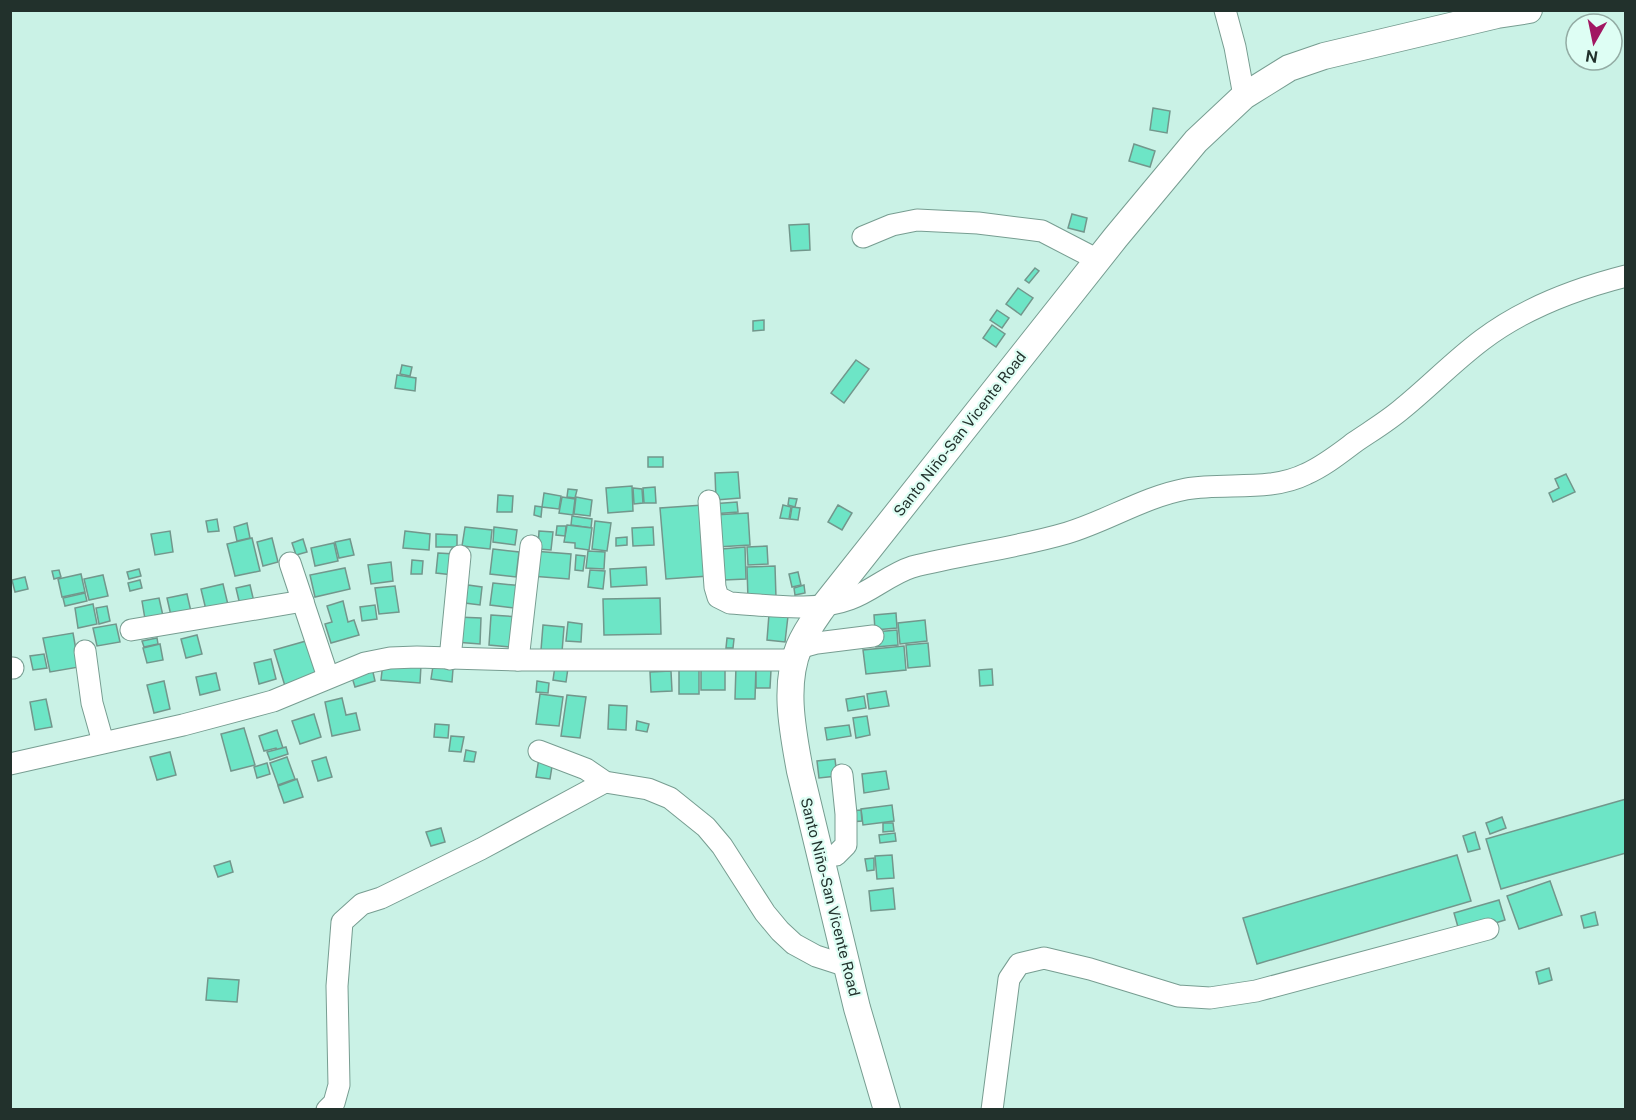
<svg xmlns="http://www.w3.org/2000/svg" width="1636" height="1120" viewBox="0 0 1636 1120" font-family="'Public Sans',sans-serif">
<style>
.building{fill:#6de5c6;stroke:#72978c;stroke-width:1.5}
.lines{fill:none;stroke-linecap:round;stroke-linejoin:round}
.minor-casing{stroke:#779d91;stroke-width:23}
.major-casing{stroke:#779d91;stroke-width:28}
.minor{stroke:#fff;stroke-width:21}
.major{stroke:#fff;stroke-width:26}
.labels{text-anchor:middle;stroke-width:4.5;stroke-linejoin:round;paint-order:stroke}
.street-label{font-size:15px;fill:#22312c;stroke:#defef4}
</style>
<rect width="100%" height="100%" fill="#caf2e6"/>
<g class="building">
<polygon points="1153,108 1170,111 1167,133 1150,130"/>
<polygon points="1134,144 1155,151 1150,167 1129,161"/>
<polygon points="1072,214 1087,218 1084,232 1068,228"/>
<polygon points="809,224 810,250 791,251 789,225"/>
<polygon points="1035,268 1039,271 1029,283 1025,280"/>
<polygon points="1018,288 1033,298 1021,315 1006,304"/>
<polygon points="997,310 1009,318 1002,328 990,320"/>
<polygon points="764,320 764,330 753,331 753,321"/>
<polygon points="992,325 1005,334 996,347 983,338"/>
<polygon points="856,360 869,369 844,403 831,393"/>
<polygon points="402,365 412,367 410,376 400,374"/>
<polygon points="397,375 416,378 415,391 395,388"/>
<rect x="648" y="457" width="15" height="10"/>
<polygon points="738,472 740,498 716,500 715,473"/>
<polygon points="1566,474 1575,492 1553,502 1549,493 1559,488 1555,479"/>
<polygon points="632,486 633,511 608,513 606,488"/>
<polygon points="655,487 656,503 644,503 643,488"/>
<polygon points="633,488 642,489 643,503 634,504"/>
<polygon points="568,489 577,490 575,498 567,497"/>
<polygon points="544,493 561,496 559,509 542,507"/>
<polygon points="498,495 513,496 512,512 497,512"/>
<polygon points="562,497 575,499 573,515 559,513"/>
<polygon points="576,497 592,500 590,516 574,514"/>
<polygon points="789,498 797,499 795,507 788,505"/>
<polygon points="737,502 738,512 712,514 711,504"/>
<polygon points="703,505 709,576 666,579 660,508"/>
<polygon points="783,505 791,507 789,519 780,518"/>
<polygon points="838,505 852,513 842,530 828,522"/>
<polygon points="535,506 542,507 541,517 534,515"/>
<polygon points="792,507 800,508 798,520 790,519"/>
<polygon points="748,513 750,545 717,547 714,515"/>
<polygon points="572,516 592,519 591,528 571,525"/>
<polygon points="217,519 219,531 208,532 206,521"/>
<polygon points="595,521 611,523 607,551 592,549"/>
<polygon points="247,523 250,538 237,541 234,527"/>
<polygon points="567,525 592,528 589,550 575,548 575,543 564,542"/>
<polygon points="557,526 566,526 565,536 556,535"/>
<polygon points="465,527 492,530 490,549 462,546"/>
<polygon points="494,527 517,530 515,545 493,542"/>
<polygon points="653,527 654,545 633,546 632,528"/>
<polygon points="170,531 173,552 155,555 151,534"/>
<polygon points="405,531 430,534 429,550 403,548"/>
<polygon points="539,531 553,532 551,550 538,549"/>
<polygon points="436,534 457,535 457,547 436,547"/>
<polygon points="627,537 627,545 616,546 616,538"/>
<polygon points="252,538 260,571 235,576 227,544"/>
<polygon points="272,538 278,562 263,566 257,542"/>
<polygon points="303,539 307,552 296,555 292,543"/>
<polygon points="350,539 354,555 339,558 335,542"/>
<polygon points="334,543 338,561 315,566 311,548"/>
<polygon points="767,546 768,564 748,565 747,547"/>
<polygon points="745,547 746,579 724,580 722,549"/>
<polygon points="493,549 519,552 516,577 490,574"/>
<polygon points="533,551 571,554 569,579 531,576"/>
<polygon points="588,551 605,552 604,569 586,568"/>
<polygon points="438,553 455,554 453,575 436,573"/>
<polygon points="576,555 585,556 583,571 575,570"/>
<polygon points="412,560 423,561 422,574 411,574"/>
<polygon points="391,562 393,581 371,584 368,565"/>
<polygon points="775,566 776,598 748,600 747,567"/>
<polygon points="646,567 647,585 611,587 610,569"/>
<polygon points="345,568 350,589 315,597 310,575"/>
<polygon points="139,569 141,576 129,579 127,572"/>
<polygon points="59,570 61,577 54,579 52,571"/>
<polygon points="590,570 605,571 603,589 588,587"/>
<polygon points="798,572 801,585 792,587 789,574"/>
<polygon points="81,574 85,592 62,597 58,579"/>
<polygon points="103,575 108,596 89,600 84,579"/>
<polygon points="25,577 28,589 15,592 12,580"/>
<polygon points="140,580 142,588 130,591 128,583"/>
<polygon points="493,583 524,586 522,609 490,605"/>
<polygon points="223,584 229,609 207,614 201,589"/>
<polygon points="250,585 254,602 240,605 236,588"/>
<polygon points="468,585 482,587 480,605 465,603"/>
<polygon points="804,585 805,593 795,595 794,588"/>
<polygon points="395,586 399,612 379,614 375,588"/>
<polygon points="85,593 87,601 65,606 63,598"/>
<polygon points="187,594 192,616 172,620 167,598"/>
<polygon points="159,598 163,616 145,619 142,601"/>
<polygon points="660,598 661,634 604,635 603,599"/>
<polygon points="343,601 348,622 354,620 359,635 331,643 325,624 332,622 327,606"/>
<polygon points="93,604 97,624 78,628 75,608"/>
<polygon points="375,605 377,619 362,621 360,607"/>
<polygon points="107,606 110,621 99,624 96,608"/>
<polygon points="896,613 897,628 875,630 874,615"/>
<polygon points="769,614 788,616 785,642 767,640"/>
<polygon points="491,615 521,617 511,647 489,645"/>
<polygon points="457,617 481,618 480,644 455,642"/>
<polygon points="925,620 927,641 900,644 898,623"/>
<polygon points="568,622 582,624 581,642 566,641"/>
<polygon points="116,624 120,642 97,646 93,628"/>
<polygon points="543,625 564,627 562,652 541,650"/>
<polygon points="897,630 898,645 876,647 875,632"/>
<polygon points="73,633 79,667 50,672 43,638"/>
<polygon points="197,635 202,654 186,658 181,639"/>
<polygon points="157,638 158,644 144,647 142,641"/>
<polygon points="727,638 734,639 733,648 726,648"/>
<polygon points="306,641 317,676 285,686 274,650"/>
<polygon points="928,643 930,666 908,668 906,645"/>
<polygon points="160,644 163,660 147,663 143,648"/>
<polygon points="904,646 906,670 866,674 863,650"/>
<polygon points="44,654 47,668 33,670 30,656"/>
<polygon points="271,659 276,679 259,684 254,663"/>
<polygon points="383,662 421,665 420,683 381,680"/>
<polygon points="433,666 453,669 452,682 431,679"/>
<polygon points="555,666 568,668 566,682 553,680"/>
<polygon points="736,666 756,666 755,699 735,699"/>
<rect x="701" y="667" width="24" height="23"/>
<polygon points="372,668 375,681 355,687 351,674"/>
<rect x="679" y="668" width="20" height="26"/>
<polygon points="756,669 771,670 770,688 756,688"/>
<polygon points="992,669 993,685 980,686 979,670"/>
<polygon points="671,671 672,691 651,692 650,672"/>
<polygon points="216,673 220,690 200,695 196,677"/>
<polygon points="164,681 170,709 154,713 147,685"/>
<polygon points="537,681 549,683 548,693 536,692"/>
<polygon points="886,691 889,706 869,709 867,694"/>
<polygon points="540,694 563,697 559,726 536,724"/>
<polygon points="567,695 586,697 580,738 561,736"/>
<polygon points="864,696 866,708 848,711 846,699"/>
<polygon points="342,698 346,715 356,713 360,730 332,736 325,702"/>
<polygon points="46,699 52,727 35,730 30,702"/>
<polygon points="609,705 627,706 626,730 608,729"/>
<polygon points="314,714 321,737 300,744 292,721"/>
<polygon points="867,716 870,735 856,738 853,718"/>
<polygon points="637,721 649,724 647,732 636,730"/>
<polygon points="435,724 449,725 448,738 434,737"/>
<polygon points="849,725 851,736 827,740 825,728"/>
<polygon points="244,728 255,765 231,771 221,734"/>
<polygon points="277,730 283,748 277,750 276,748 264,751 259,736"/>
<polygon points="451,736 464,737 461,752 449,751"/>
<polygon points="286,747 288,754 270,760 267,752"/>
<polygon points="466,750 476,752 474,762 464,761"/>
<polygon points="170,752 176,775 157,780 150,757"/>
<polygon points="287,757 295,779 278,785 270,763"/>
<polygon points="326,757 332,777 318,781 312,761"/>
<polygon points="539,758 553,760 550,779 536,777"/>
<polygon points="835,759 837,776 819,778 817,761"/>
<polygon points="267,763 270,774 257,778 254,767"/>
<polygon points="886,771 889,789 864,793 862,774"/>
<polygon points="297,779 303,797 284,803 278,786"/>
<polygon points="1626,799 1626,853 1501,889 1486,839"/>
<polygon points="892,805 894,821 863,825 861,809"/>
<polygon points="861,810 862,821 850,822 849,811"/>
<polygon points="1502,817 1506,828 1490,834 1486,823"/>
<polygon points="883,823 893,823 894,831 883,832"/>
<polygon points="441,828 445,842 431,846 426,832"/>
<polygon points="1475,832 1480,849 1468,852 1463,836"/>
<polygon points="895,833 896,841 880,843 879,835"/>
<polygon points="892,855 894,878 877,879 875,856"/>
<polygon points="1457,855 1471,901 1257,964 1243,918"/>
<polygon points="874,858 874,870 867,871 865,859"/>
<polygon points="230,861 233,872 218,877 214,866"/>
<polygon points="1550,881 1562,915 1519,929 1507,896"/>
<polygon points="893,888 895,909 871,911 869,891"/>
<polygon points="1499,900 1505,920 1460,934 1454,913"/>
<polygon points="1595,912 1598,925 1584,928 1581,916"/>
<polygon points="1549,968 1552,980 1539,984 1536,972"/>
<polygon points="208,978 239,980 237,1002 206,1000"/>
</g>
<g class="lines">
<defs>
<g id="minor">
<polyline points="1225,10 1235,47 1244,96"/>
<polyline points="863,237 892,225 917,220 978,223 1042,231 1098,260"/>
<path d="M709 501 715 587 718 597 730 603C769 605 813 613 850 599 872 591 890 574 912 567 963 554 1016 548 1067 533 1107 521 1144 497 1186 489 1225 482 1270 492 1306 474 1324 466 1339 454 1355 442 1371 431 1388 421 1403 408 1430 386 1454 361 1482 340 1524 308 1575 289 1626 276"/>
<polyline points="290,563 328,677"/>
<polyline points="131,630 303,601"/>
<polyline points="799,648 817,643 873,636"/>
<polyline points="85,651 92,703 103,742"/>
<polyline points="450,659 460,556"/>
<polyline points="518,660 531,546"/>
<polyline points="10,668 13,668"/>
<polyline points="539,751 586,769 605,782 648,789 670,798 706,827 722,846 765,913 780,931 794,944 816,956 847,966"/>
<polyline points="10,764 183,725 273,701 365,663 390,658 417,657 518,660 796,660"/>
<polyline points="820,856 836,855 846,845 846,814 842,775"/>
<polyline points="327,1110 334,1103 339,1085 337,986 342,922 362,904 381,898 481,849 605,782"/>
<polyline points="992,1110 1009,979 1019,964 1044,958 1090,969 1178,996 1210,998 1256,991 1488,929"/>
</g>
<path id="major" d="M887 1110 857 1008 800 771C793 732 783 685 799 647 805 632 814 620 823 607L1116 237 1196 141 1244 96 1289 68 1324 56 1497 15 1529 10"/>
</defs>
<use href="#minor" class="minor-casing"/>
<use href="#major" class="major-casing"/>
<use href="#minor" class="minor"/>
<use href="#major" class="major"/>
</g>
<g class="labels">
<g class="street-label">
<text transform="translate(960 434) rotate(-52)" y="5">Santo Niño-San Vicente Road</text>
<text transform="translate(830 897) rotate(76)" y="5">Santo Niño-San Vicente Road</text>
</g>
</g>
<rect width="1636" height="1120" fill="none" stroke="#22312c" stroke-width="24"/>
<g transform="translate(1594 42) rotate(189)"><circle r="28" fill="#defef4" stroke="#93aca4" stroke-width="1.5"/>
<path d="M0-4.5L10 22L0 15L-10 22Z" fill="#a11762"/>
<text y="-9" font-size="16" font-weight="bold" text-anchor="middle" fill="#22312c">N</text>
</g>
</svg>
